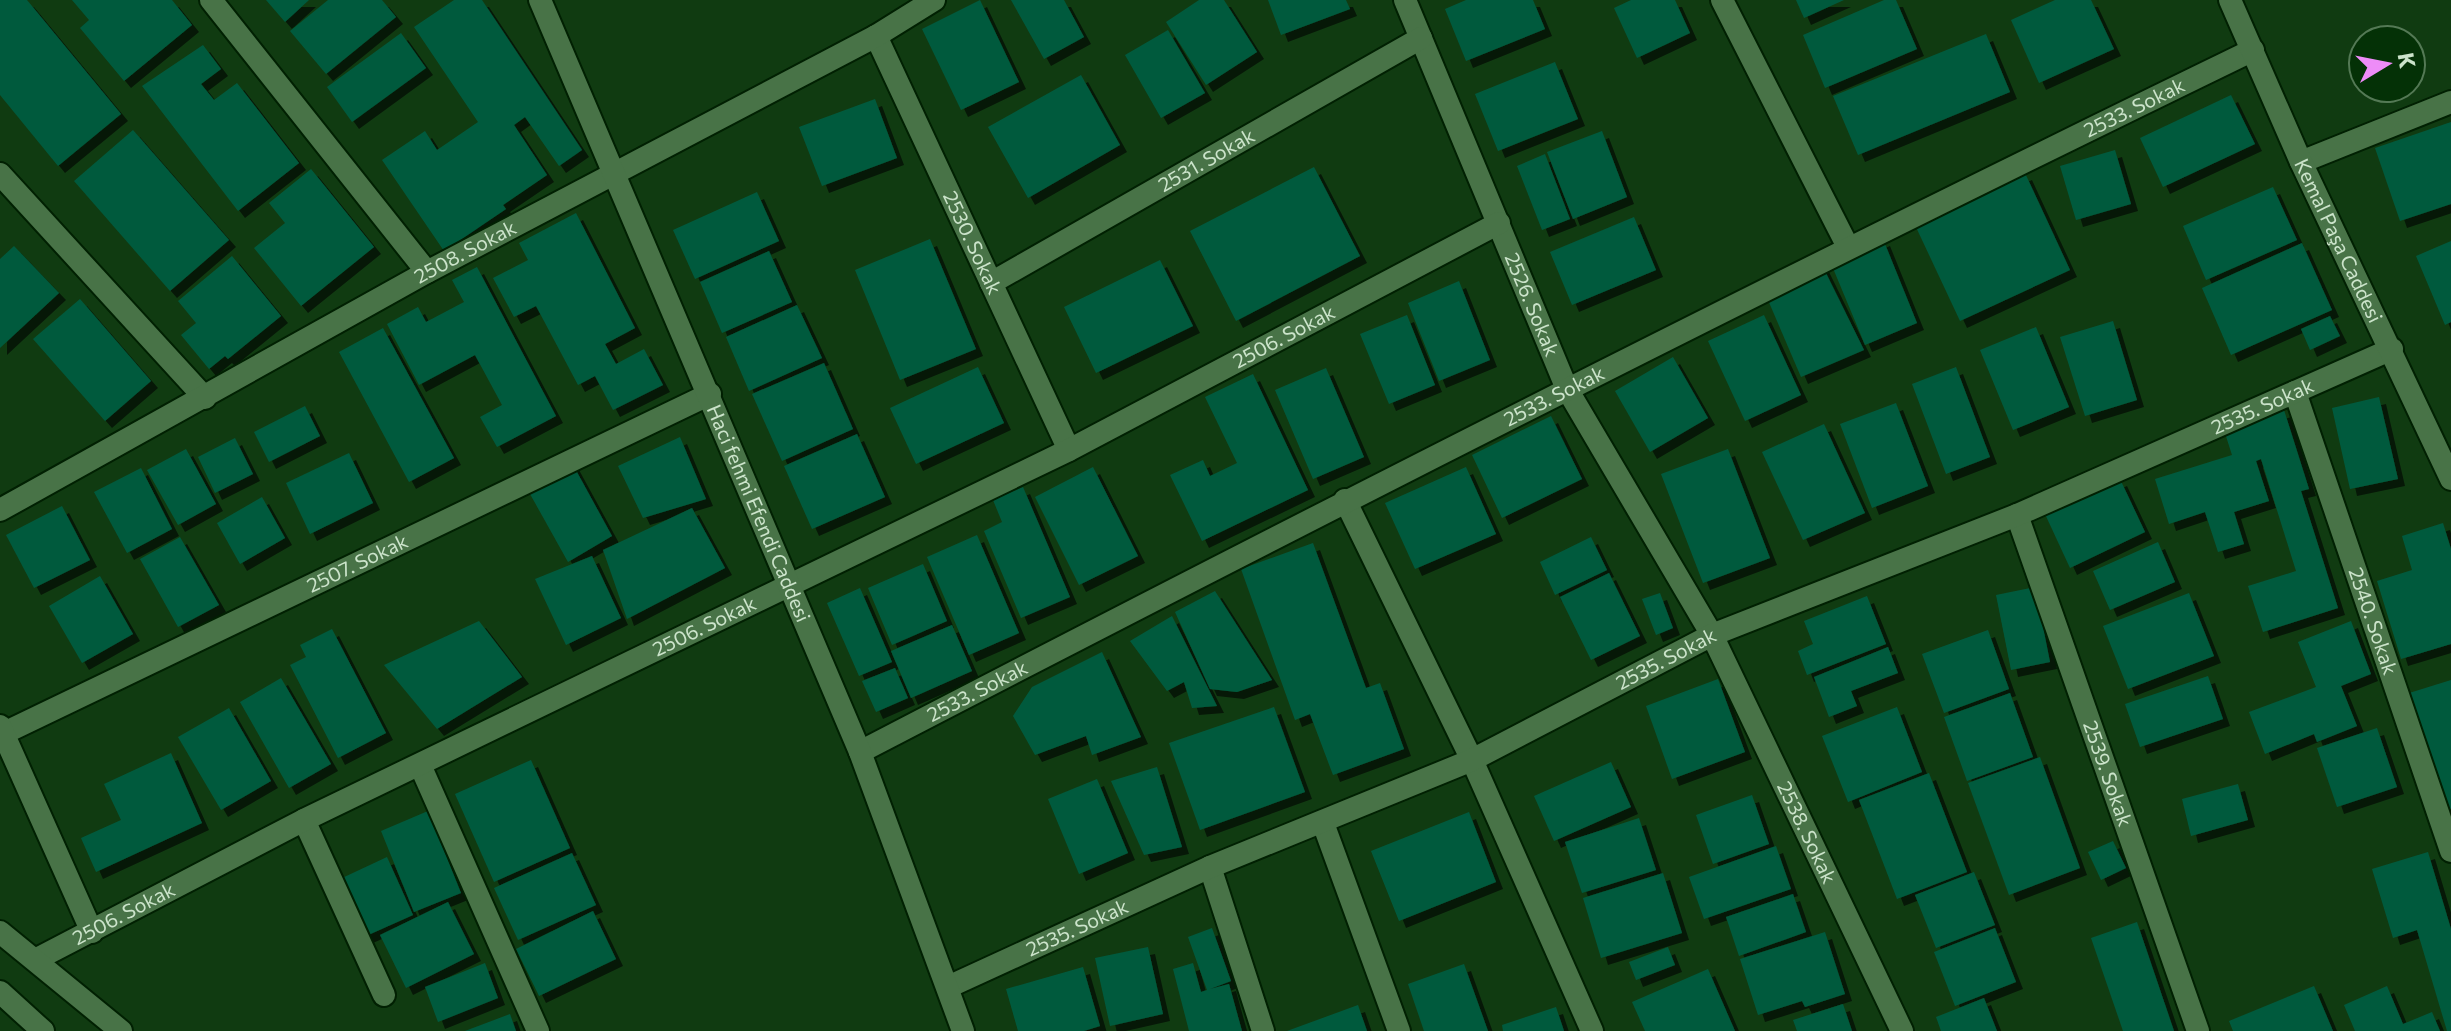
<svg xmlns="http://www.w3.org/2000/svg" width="2451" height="1031" viewBox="0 0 2451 1031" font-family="Commissioner,sans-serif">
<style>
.building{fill:#005a3e;filter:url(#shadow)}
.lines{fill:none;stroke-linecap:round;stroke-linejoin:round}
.minor-casing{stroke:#012002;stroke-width:26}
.tertiary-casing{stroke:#012002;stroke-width:26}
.secondary-casing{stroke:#012002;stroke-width:26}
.minor{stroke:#487347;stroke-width:22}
.tertiary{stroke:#487347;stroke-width:22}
.secondary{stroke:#487347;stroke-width:22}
.labels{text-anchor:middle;stroke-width:8;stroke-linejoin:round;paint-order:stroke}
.street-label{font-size:20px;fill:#cce4cb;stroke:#043106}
</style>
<defs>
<filter id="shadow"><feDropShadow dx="7" dy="7" stdDeviation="0" flood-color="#0009"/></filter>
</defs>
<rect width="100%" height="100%" fill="#103b11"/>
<g class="building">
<polygon points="0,0 27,0 121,114 58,166 0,95"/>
<polygon points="72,0 172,0 192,25 124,81 80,28 89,20"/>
<polygon points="266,0 309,0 285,22"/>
<polygon points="328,0 382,0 396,17 326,74 290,31"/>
<polygon points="454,0 482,0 582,150 559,166 525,117 514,125 547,175 503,205 506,209 444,251 382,160 425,131 437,150 478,122 414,27"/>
<polygon points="980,0 1019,82 961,110 922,29"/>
<polygon points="1011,0 1064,0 1084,37 1044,59"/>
<polygon points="1199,0 1224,0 1257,52 1206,85 1166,22"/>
<polygon points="1268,0 1346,0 1350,9 1281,35"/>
<polygon points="1466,0 1533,0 1545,29 1466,61 1445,9"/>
<polygon points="1631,0 1675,0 1690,33 1637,58 1614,8"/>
<polygon points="1796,0 1844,0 1804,18"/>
<polygon points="1884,0 1896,0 1917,49 1825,88 1803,35"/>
<polygon points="2055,0 2091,0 2114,49 2039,83 2011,20"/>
<polygon points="1168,30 1205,93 1161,118 1125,55"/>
<polygon points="401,33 426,68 352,122 327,87"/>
<polygon points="1986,34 2010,92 1858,155 1833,96"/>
<polygon points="203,45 221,69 201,84 214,100 237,83 299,163 238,211 142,86"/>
<polygon points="1555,62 1578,119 1498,151 1475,94"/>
<polygon points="1081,75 1120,145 1028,198 988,127"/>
<polygon points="2231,95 2255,144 2163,187 2140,138"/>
<polygon points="875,99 897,158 822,186 799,127"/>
<polygon points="2451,122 2451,204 2400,221 2375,148"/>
<polygon points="133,130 229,240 170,291 74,181"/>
<polygon points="1602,131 1627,197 1573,219 1547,152"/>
<polygon points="2115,150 2131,204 2076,220 2060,166"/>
<polygon points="1545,154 1570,219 1542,230 1517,166"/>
<polygon points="1314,167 1360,256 1236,321 1190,231"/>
<polygon points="311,169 374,247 301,306 254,248 285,223 269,203"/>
<polygon points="2025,173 2070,270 1960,321 1915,225"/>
<polygon points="2273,187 2297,240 2206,280 2183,226"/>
<polygon points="757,192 779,241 695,279 673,230"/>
<polygon points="576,213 635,328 605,344 616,364 644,349 663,385 613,410 595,376 578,385 536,306 514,317 493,278 528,260 519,243"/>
<polygon points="1634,217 1656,270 1572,305 1550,252"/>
<polygon points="930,239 976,349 900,380 855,270"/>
<polygon points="1883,239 1917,323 1865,345 1830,261"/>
<polygon points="2451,241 2451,322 2445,325 2416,256"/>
<polygon points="2302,243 2332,310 2231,355 2202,288"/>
<polygon points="14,246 59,293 0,348 0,259"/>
<polygon points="769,251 792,302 722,333 700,282"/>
<polygon points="232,256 281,316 228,359 225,356 209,369 181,335 196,323 178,301"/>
<polygon points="1160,260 1193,326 1096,373 1064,307"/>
<polygon points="1822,265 1864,350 1801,377 1765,293"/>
<polygon points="477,267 556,416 497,447 480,417 502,405 475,355 419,385 387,324 418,307 426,322 464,302 452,280"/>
<polygon points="1459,281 1490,360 1439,381 1408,303"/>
<polygon points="80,299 151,381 105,421 33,339"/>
<polygon points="797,305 822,358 749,391 726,337"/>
<polygon points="1407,315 1435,385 1389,404 1360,334"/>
<polygon points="1764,315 1801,395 1745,421 1708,341"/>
<polygon points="2330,316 2340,336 2310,350 2301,329"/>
<polygon points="2113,321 2137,400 2085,416 2060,337"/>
<polygon points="2036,327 2069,407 2013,430 1980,350"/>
<polygon points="383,328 454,458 409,482 339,352"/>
<polygon points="1673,357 1708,418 1650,452 1615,391"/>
<polygon points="824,363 853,429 782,461 752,394"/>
<polygon points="978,367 1004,423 916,464 890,408"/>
<polygon points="1956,367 1990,457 1946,474 1912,384"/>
<polygon points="1326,368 1364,457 1313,479 1275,390"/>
<polygon points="1253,374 1308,490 1202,541 1170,475 1203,460 1210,476 1237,463 1205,397"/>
<polygon points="2379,397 2398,479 2350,489 2332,408"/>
<polygon points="1896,403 1928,486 1872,508 1840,424"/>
<polygon points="305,406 320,436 269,462 254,432"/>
<polygon points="2284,410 2309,489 2301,491 2338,608 2263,632 2248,586 2296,571 2261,459 2256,461 2269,501 2234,512 2244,544 2218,552 2205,512 2169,524 2155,479 2232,455 2224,430"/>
<polygon points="1551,416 1582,479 1502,518 1472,455"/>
<polygon points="1824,424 1865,513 1803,540 1762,452"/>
<polygon points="857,434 885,497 812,529 784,466"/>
<polygon points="680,437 706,499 643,518 618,466"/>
<polygon points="235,438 253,474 215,493 198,457"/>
<polygon points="186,449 216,504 178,525 147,470"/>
<polygon points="1728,449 1770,558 1703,583 1661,474"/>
<polygon points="349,453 373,503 310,534 286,483"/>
<polygon points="572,463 612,536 568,562 525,485"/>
<polygon points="1093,467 1138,556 1079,585 1035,497"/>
<polygon points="1466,467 1496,534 1415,569 1385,503"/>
<polygon points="141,468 172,529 127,553 94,492"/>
<polygon points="2120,479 2145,532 2070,568 2045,514"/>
<polygon points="1023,487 1070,597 1021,618 984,531 1002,522 993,500"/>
<polygon points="262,497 285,538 240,564 217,523"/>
<polygon points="62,506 90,560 34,588 6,535"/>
<polygon points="692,508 725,568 627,619 603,550"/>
<polygon points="2443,523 2451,549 2451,644 2401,659 2377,581 2412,570 2402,536"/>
<polygon points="977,535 1019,633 969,655 927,557"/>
<polygon points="180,537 219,605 178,627 140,559"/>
<polygon points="1591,537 1607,570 1555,595 1540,562"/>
<polygon points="2158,542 2175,582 2110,610 2093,571"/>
<polygon points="1313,543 1366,688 1380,683 1404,749 1333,775 1310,714 1295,720 1241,569"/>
<polygon points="592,556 621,618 566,645 535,579"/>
<polygon points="923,564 947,621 892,645 868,588"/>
<polygon points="1609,573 1640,636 1591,660 1560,597"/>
<polygon points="100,576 133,634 82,663 49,606"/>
<polygon points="2035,587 2050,662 2011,670 1996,595"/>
<polygon points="860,588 892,662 859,676 827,603"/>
<polygon points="1215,591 1272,680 1237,692 1210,689 1175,612"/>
<polygon points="1660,593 1673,628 1656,635 1642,599"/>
<polygon points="2189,593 2214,656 2128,689 2103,626"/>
<polygon points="1867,596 1886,644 1807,675 1798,651 1813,644 1804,621"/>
<polygon points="1172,616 1217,706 1192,708 1184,682 1167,691 1130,641"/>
<polygon points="479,621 522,677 437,729 384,665"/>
<polygon points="2351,621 2371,674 2341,686 2357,726 2317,742 2314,734 2265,754 2249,712 2316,687 2298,642"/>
<polygon points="952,625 972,671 911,698 891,651"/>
<polygon points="332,629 386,733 338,758 290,665 306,657 300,645"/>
<polygon points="1988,630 2009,689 1944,713 1922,654"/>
<polygon points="1888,647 1898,673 1851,691 1857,706 1829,717 1814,677"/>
<polygon points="1102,652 1141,737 1092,755 1086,736 1035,755 1013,716 1032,687"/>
<polygon points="895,668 908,698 876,712 862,681"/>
<polygon points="2208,676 2223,719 2140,747 2125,704"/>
<polygon points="281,678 331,764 289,788 240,702"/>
<polygon points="1718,679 1745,752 1672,779 1646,706"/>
<polygon points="2451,680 2451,809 2443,811 2406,694"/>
<polygon points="2010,693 2033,757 1967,781 1944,717"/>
<polygon points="1274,707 1305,792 1200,830 1169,743"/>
<polygon points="1897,707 1922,772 1848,802 1822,736"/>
<polygon points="229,708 271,781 221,810 178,737"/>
<polygon points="2377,728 2397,787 2337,807 2317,748"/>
<polygon points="171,753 202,823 96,872 81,838 121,820 104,784"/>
<polygon points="2040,757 2080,868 2009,895 1968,783"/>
<polygon points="531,760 570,848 494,882 455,794"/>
<polygon points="1611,762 1631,807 1554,841 1534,796"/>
<polygon points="1157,767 1182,847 1144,855 1111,781"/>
<polygon points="1929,773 1967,872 1897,899 1859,800"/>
<polygon points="1097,779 1128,853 1079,874 1048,799"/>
<polygon points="2238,784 2248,820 2191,836 2182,799"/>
<polygon points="1752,795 1769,844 1713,864 1696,815"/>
<polygon points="428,811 461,893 414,912 381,831"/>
<polygon points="1469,812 1496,882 1399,921 1371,851"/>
<polygon points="1639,818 1656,870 1582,893 1565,842"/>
<polygon points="2113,841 2126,868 2101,880 2088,852"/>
<polygon points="1776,846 1791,889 1704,919 1689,877"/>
<polygon points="2428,852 2451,929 2451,1031 2447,1031 2417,930 2393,938 2372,869"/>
<polygon points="572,853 596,905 518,940 494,888"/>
<polygon points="387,857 413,915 366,936 340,879"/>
<polygon points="1974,872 1995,925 1936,948 1915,895"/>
<polygon points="1663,873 1682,933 1601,958 1583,898"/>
<polygon points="1793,894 1806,932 1739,956 1726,917"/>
<polygon points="448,902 474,954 406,988 380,935"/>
<polygon points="593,911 616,959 539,996 516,949"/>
<polygon points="2137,922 2174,1031 2123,1031 2091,938"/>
<polygon points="1212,928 1231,981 1210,989 1229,984 1242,1031 1189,1031 1173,969 1193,963 1201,992 1207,990 1188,937"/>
<polygon points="1995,928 2016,982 1955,1006 1934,952"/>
<polygon points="1825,932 1845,994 1805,1007 1802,1001 1758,1015 1740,959"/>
<polygon points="1148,947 1163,1014 1110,1026 1095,958"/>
<polygon points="1668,947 1675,965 1636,980 1629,962"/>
<polygon points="485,963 498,998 438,1022 425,987"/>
<polygon points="1464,964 1488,1031 1424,1031 1408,984"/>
<polygon points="1083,967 1100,1026 1084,1031 1018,1031 1006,989"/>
<polygon points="1708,969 1735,1031 1645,1031 1632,1002"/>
<polygon points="2314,986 2333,1031 2233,1031 2229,1021"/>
<polygon points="2387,986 2403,1024 2432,1012 2440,1031 2355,1031 2344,1005"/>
<polygon points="1984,998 1997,1031 1941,1031 1936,1017"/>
<polygon points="1843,1004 1852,1031 1797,1031 1793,1020"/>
<polygon points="1358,1005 1367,1031 1287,1031"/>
<polygon points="1556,1007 1564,1031 1503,1031 1502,1025"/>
<polygon points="510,1014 516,1031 465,1031"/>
</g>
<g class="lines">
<defs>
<g id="minor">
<polyline points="211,0 427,272"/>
<path id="s1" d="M1405 0 1567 389 1712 635 1902 1031"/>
<polyline points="1722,0 1848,247"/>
<path id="s2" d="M876 36 1069 450"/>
<polyline points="2301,162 2451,102"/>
<polyline points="0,174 205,398"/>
<path id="s3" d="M991 283 1421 38"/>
<path id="s4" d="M2295 392 2451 851"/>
<polyline points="1345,500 1472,760 1592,1031"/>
<path id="s5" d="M0 510 427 272 876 36 934 0"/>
<path id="s6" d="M2017 515 2198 1031"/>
<path id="s7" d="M4 733 710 394"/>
<path id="s8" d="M860 752C1322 512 1785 277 2253 50"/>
<polyline points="420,765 538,1031"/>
<polyline points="304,820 384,995"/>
<polyline points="1323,823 1399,1031"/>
<polyline points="1210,867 1263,1031"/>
<path id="s9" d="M35 960 304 820 1069 450 1499 223"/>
<path id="s10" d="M948 987 1210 867 1472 760 1712 635 2017 515 2392 349"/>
</g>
<g id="tertiary">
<path id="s11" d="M540 0 860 752 963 1031"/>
<path id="s12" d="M2230 0 2301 162 2451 479"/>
<polyline points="0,726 92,932"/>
</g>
<g id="secondary">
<polyline points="0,932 121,1031"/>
<polyline points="0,992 43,1031"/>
</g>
</defs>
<use href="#minor" class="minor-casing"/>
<use href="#tertiary" class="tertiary-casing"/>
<use href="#secondary" class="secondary-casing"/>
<use href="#minor" class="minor"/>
<use href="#tertiary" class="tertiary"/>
<use href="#secondary" class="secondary"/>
</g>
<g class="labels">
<g class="street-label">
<text dy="7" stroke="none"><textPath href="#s8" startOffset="1428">2533. Sokak</textPath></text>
<text dy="7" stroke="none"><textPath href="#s3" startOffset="248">2531. Sokak</textPath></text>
<text dy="7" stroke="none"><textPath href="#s12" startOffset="264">Kemal Paşa Caddesi</textPath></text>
<text dy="7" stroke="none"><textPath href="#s2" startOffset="228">2530. Sokak</textPath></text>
<text dy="7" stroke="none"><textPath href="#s5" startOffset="532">2508. Sokak</textPath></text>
<text dy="7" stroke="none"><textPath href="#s1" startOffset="330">2526. Sokak</textPath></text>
<text dy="7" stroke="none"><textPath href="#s9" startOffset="1396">2506. Sokak</textPath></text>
<text dy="7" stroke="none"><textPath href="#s8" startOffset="780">2533. Sokak</textPath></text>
<text dy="7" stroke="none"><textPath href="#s10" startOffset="1438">2535. Sokak</textPath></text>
<text dy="7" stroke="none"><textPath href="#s11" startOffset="558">Haci fehmi Efendi Caddesi</textPath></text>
<text dy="7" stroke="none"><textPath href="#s7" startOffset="392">2507. Sokak</textPath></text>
<text dy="7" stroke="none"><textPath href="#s4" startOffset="242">2540. Sokak</textPath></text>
<text dy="7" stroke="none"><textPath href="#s9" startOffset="748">2506. Sokak</textPath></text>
<text dy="7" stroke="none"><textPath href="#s10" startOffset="790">2535. Sokak</textPath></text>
<text dy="7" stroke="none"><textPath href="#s8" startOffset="132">2533. Sokak</textPath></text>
<text dy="7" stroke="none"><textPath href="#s6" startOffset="274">2539. Sokak</textPath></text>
<text dy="7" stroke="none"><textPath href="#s1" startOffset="926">2538. Sokak</textPath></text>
<text dy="7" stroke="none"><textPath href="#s9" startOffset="100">2506. Sokak</textPath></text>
<text dy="7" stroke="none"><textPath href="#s10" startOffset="142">2535. Sokak</textPath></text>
</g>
</g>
<g transform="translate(2387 64) rotate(80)"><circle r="38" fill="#043106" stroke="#547955" stroke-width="2"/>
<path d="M0-6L14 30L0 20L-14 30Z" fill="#ee8cf8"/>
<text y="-12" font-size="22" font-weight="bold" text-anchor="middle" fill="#cce4cb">K</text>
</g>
</svg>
